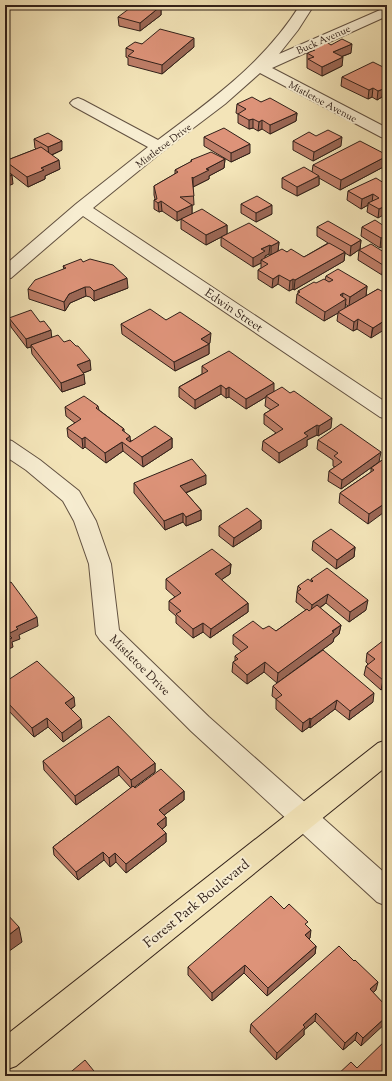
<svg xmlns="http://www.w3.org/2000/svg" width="392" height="1081" viewBox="0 0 392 1081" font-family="'Sorts Mill Goudy',serif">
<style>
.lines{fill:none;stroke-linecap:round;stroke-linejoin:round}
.minor-casing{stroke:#625141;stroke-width:2}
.major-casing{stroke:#312019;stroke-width:2}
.minor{fill:#f7edd1;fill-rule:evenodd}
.major{fill:#f3e4b8;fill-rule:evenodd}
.wall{fill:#be7e68;stroke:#312019;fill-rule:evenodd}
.shaded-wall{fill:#9b6755;stroke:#312019}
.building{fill:#dd9379;stroke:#312019}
.labels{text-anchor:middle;stroke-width:4;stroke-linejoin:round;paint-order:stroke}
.far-street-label{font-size:10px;fill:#312019;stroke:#f7edd1}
.street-label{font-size:12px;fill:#312019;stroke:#f7edd1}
.near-street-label{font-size:14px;fill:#312019;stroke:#f7edd1}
</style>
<rect width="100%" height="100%" fill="#f3e4b8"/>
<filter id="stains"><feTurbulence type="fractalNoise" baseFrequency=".005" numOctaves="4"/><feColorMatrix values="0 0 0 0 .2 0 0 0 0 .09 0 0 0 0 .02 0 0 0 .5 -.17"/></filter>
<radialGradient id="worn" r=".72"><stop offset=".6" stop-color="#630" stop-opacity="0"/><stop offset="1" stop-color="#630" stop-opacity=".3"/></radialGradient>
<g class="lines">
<defs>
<g id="minor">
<path d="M300 5H314L298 30 279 54 387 7V16L272 68 387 128V139L381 137 260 73 225 104 163 151 93 208 387 403V419L380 417 83 216 11 278 5 279V265L76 204 148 147 73 106 70 103 73 100 78 98 83 100 158 140C212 99 263 64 300 5Z"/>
<polygon points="5,439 12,441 40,460 79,491 96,521 111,564 119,630 209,717 387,875 387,906 377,902 191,731 100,640 96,634 89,564 74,521 63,501 26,470 5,456"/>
</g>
<polygon id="major" points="387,740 387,766 16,1066 5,1070 5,1036 378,743"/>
</defs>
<use href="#minor" class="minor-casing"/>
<use href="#major" class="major-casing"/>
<use href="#minor" class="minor"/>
<use href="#major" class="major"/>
</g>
<g class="wall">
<polygon points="161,6 161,15 140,31 119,26 118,17"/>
<polygon points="386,20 387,20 387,29 386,28"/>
<polygon points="142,44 194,47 162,74 128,65 128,58 126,57 126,48"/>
<polygon points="331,45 351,53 341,57 342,66 322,76 307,68 307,53 311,52 311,48"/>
<polygon points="387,51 387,62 385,60 386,52"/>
<polygon points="387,69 387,100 382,97 377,100 372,97 368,99 341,86 342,77"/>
<polygon points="261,102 297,113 296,121 270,134 262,129 258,131 253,128 249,129 238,123 238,114 236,113 237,104"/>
<polygon points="204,137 250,153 231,162 204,146"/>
<polygon points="34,139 62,150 52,155 60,169 45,176 45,179 28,187 6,170 5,161 36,149 35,148"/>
<polygon points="293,141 341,146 313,161 293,150"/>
<polygon points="387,155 387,165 340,190 319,178 319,185 297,196 282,188 282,178 312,172 313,165"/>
<polygon points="225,159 224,168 209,176 209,179 193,187 194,205 192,205 192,214 227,225 227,234 206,245 181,229 181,219 184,218 177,221 162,211 159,212 154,209 154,200 155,199 154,195 154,186 175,174 175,170 191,162 191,160"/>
<polygon points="387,185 378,218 367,212 368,205 361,209 347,200 348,191"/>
<polygon points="241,204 272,214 256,222 241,213"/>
<path d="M317 227 361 240 360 249 350 256 345 253 344 261 294 290 293 289 289 291 278 284 272 288 258 279V270L261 268V263L253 267 221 246V237L279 242 278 251 287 252 304 257 328 243 317 236ZM269 254 271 255 265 258V256Z"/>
<polygon points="362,227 387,228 380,248 361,236"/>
<polygon points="359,250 387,254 382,275 358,260"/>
<polygon points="83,262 128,288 94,301 90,297 86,296 70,303 65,311 29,299 28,289 64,269 63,266"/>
<path d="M326 276 367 286 366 296 378 289 371 338 357 329 353 331 337 321 338 313 324 321 296 303 297 294 298 293V291L325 280ZM345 304 348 306 345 308Z"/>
<polygon points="9,318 52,337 64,342 91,370 83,373 85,384 62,392 32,354 31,347 27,348 11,327"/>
<polygon points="166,320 210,343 209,344 209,354 175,371 122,334 121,324"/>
<polygon points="202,366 274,392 331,428 318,436 317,435 307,440 307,446 279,463 262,450 263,441 276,433 264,424 264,414 271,410 265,406 266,397 246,409 229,397 226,398 221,394 195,409 179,397 179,387 202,374"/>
<polygon points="98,406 99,410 124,429 124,431 131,441 172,438 172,448 143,467 123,451 106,463 85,447 83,449 68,437 67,428 75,423 66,416 65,407"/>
<polygon points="318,440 379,462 341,489 328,481 329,471 335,467 333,466 333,460 317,449"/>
<polygon points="385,458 368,524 339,503 340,493 371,472 371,468"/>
<polygon points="134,483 206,484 186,493 201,510 201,520 186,526 183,522 165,530 134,493"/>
<polygon points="261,520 261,529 233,547 219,536 219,526"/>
<polygon points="313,541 355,547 354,557 336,569 312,550"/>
<polygon points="231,564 230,574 221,580 248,603 248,612 210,638 203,632 193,638 176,623 176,616 169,610 169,601 175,597 166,589 166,579"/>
<polygon points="311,579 366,610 349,622 326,603 320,608 341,625 339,634 334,638 333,642 277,683 264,672 247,684 232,672 233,662 235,661 235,656 242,652 233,644 233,635 263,629 276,631 306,610 296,602 297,592 298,586 311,581"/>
<polygon points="387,643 387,685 381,690 364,675 366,666 368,664 366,662 367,653"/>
<polygon points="5,682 75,706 71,709 82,728 63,742 48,727 34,737 5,707"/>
<polygon points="273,686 373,702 349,720 335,709 310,728 309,727 302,732 276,709 276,699 272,696"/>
<polygon points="43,761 155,763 155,772 134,787 135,788 184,791 184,800 164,815 166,817 166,826 162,829 166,833 166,842 126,873 116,862 110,867 104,860 78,880 54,855 53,847 131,788 119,775 76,805 44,770"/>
<polygon points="284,909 307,926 310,938 309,939 316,946 315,954 267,996 244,973 212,1001 188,975 188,967"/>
<polygon points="376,990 373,993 387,1007 361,1046 355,1040 343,1050 315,1021 304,1030 304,1035 276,1060 250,1032 251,1024"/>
</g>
<g class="shaded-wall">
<polygon points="161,6 161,15 140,31 140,23"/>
<polygon points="194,38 194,47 162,74 162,65"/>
<polygon points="352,44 351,53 332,60 333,52"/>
<polygon points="343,57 342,66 322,76 322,67"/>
<polygon points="373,88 372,97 368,99 369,90"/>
<polygon points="383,89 382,97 377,100 378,91"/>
<polygon points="297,113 296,121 270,134 270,125"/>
<polygon points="253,119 253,128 249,129 249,120"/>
<polygon points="262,120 262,129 258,131 259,122"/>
<polygon points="342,137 341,146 313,161 314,152"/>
<polygon points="62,141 62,150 49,156 48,147"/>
<polygon points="250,144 250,153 231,162 231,153"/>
<polygon points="387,156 387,165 340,190 341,180"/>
<polygon points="225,159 224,168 209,176 209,179 193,187 193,178 206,169"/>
<polygon points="59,160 60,169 45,176 45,179 28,187 27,177 41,168"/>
<polygon points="12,175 13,184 5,187 5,178"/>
<polygon points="319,176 319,185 297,196 297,187"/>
<polygon points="373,194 372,203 368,203 368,205 361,209 362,199"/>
<polygon points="161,201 162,211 159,212 158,203"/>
<polygon points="192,205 192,214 177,221 177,212"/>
<polygon points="272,205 272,214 256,222 256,213"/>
<polygon points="387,205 387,213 378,218 379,209"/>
<polygon points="227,225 227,234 206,245 206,235"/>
<polygon points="387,235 387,244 380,248 381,238"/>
<polygon points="361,240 360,249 350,256 351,246"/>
<polygon points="279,242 278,251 271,255 271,246"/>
<polygon points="270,245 269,254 265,256 265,261 261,260 261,263 253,267 253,258 261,249"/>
<polygon points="345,252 344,261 294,290 295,280"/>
<polygon points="387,263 387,272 382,275 383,265"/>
<polygon points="279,275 278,284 272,288 273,279"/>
<polygon points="127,278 128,288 94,301 94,291"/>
<polygon points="293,279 293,289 289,291 290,281"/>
<polygon points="367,286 366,296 349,306 350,297"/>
<polygon points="85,287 86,296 70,303 65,311 64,302 69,294"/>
<polygon points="343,293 342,301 346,299 345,309 324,321 325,312 340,295"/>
<polygon points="358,319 357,329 353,331 354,322"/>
<polygon points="387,319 387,328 371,338 373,328"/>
<polygon points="51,330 52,340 31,345 31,347 27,348 26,339"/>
<polygon points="211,333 210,343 201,348 201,339"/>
<polygon points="209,344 209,354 175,371 174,362"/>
<polygon points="90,360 91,370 78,375 77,365"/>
<polygon points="84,374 85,384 62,392 61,383"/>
<polygon points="274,383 274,392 266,396 266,397 246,409 246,399"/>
<polygon points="221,385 221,394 195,409 195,400"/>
<polygon points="229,387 229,397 226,398 226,389"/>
<polygon points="332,418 331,428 318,436 319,426"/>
<polygon points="317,425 317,435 307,440 307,446 279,463 279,453 304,433"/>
<polygon points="130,436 131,446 126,439"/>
<polygon points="85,437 85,447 83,449 82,439"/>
<polygon points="172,438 172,448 143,467 142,457"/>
<polygon points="122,442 123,451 106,463 105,453"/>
<polygon points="381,452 379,462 341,489 342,480"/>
<polygon points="206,475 206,484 180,495 180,486"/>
<polygon points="387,502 387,510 368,524 369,514"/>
<polygon points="201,510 201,520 186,526 186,517"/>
<polygon points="183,513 183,522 165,530 164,521"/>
<polygon points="261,520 261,529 233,547 234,538"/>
<polygon points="355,547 354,557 336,569 337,560"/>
<polygon points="5,548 7,557 5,558"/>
<polygon points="231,564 230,574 215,584 215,574"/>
<polygon points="328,594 326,603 311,614 312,605"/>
<polygon points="368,600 366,610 349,622 350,612"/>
<polygon points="248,603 248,612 210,638 211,629"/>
<polygon points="37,617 38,626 19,635 20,639 12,642 13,647 5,651 5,641 8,634 16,627"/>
<polygon points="203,623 203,632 193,638 193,629"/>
<polygon points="341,625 339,634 334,638 333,642 277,683 278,673"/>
<polygon points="265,662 264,672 247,684 247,675"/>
<polygon points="387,677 387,685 381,690 383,680"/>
<polygon points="374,693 373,702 349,720 350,711"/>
<polygon points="74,697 75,706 66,712 65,703"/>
<polygon points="337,700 335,709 310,728 311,719"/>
<polygon points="47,718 48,727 34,737 32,728"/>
<polygon points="310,718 309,727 302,732 303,723"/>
<polygon points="81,719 82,728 63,742 62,733"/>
<polygon points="155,763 155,772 132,789 131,780"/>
<polygon points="118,766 119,775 76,805 75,796"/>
<polygon points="184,791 184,800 159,819 159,810"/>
<polygon points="166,817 166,826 157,833 157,824"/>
<polygon points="166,833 166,842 126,873 126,864"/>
<polygon points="103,852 104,860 78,880 76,872"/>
<polygon points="115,853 116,862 110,867 109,858"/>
<polygon points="19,927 22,942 5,954 5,938"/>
<polygon points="311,930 310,938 304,944 305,935"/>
<polygon points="316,946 315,954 267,996 268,988"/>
<polygon points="245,965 244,973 212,1001 212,993"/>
<polygon points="378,982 376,990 368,997 370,989"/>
<polygon points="316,1013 315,1021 304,1030 304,1035 276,1060 277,1053 303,1025"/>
<polygon points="387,1016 387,1022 361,1046 363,1038"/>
<polygon points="357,1032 355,1040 343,1050 345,1043"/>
</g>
<g class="building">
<polygon points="134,5 155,5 161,6 140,23 118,17"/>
<polygon points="160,29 194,38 162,65 128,56 134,51 126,48 135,42 142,44"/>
<polygon points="342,39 352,44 333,52 343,57 322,67 308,59 314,57 307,53 315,50 311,48 325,41 331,45"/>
<polygon points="373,62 387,69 387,91 383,89 378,91 373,88 369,90 342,77"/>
<polygon points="252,97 261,102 270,98 297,113 270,125 262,120 259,122 253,119 249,120 238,114 246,109 237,104"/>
<polygon points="224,128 250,144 231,153 204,137"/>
<polygon points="328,130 342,137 314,152 293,141 309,132 316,136"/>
<polygon points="48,133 62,141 48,147 34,139"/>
<polygon points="360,141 387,155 387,156 341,180 313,165"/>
<polygon points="41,147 59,160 41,168 44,170 27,177 5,161"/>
<polygon points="211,152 225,159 206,169 209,170 193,178 192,177 194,196 180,197 192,205 177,212 161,201 158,203 154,200 157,199 154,186 178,172 175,170 192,161 191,160"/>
<polygon points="304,167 319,176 297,187 282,178"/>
<polygon points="5,170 12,175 5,178"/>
<polygon points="376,178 387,185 387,205 379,209 368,203 379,198 373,194 362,199 348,191"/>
<polygon points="257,196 272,205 256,213 241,204"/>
<polygon points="202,209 227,225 206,235 181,219"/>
<polygon points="375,220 387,228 387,235 381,238 362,227"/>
<polygon points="328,221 361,240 351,246 317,227"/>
<polygon points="249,223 279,242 271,246 270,245 261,249 265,251 253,258 221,237"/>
<polygon points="329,243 345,252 295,280 293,279 290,281 279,275 273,279 258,270 268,264 261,260 282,249 287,252 291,249 304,257"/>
<polygon points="371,244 387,254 387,263 383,265 359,250"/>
<polygon points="81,259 83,262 90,259 113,265 127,278 94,291 90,287 85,287 69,294 64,302 28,289 35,280 66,268 63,266"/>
<polygon points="338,269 367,286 350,297 343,293 340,295 346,299 325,312 297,294 300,292 298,291 314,282 316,283 324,279 329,282 333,280 326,276"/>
<polygon points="378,289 387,294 387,319 373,328 358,319 354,322 338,312"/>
<polygon points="150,309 166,320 180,312 211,333 201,339 209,344 174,362 121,324"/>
<polygon points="31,310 40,322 44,321 51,330 26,339 9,318"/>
<polygon points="58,335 64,342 70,340 76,346 78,346 90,360 77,365 84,374 61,383 31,345"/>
<polygon points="229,351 274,383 246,399 229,387 226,389 221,385 195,400 179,387 208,371 202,366"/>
<polygon points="282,387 290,393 294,391 332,418 319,426 317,425 304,433 308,436 279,453 263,441 283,429 264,414 279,405 266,396"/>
<polygon points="84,396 98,406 96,408 124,429 122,430 130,436 126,439 130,442 155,426 172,438 142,457 122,442 105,453 85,437 82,439 67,428 81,419 65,407"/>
<polygon points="341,424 381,452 342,480 329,471 342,462 334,456 338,453 318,440"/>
<polygon points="385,458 387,460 387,502 369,514 340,493 374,470 371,468"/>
<polygon points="192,459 206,475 180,486 201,510 186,517 183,513 164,521 134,483"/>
<polygon points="247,508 261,520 234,538 219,526"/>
<polygon points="331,529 355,547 337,560 313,541"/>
<polygon points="212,549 231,564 215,574 248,603 211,629 203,623 193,629 176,614 181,611 169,601 181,593 166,579"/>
<polygon points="327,568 368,600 350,612 328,594 312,605 297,592 301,589 298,586 308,579 312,582 313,581 311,579"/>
<polygon points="11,582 37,617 16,627 18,629 8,634 12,638 5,641 5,585"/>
<polygon points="317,605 341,625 332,631 334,632 278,673 265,662 247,675 233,662 238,659 235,656 248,647 233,635 253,621 263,629 269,626 276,631 307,609 309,611"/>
<polygon points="384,640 387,643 387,677 383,680 366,666 375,659 367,653"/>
<polygon points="323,650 374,693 350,711 337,700 311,719 310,718 303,723 276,699 282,695 273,686"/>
<polygon points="37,661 74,697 65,703 81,719 62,733 47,718 32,728 5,700 5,682"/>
<polygon points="109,716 155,763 131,780 118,766 75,796 43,761"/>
<polygon points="161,769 184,791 159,810 166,817 157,824 166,833 126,864 115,853 109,858 103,852 76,872 53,847 133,786 135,788"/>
<polygon points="271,896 284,909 289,904 308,922 305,924 311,930 305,935 316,946 268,988 245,965 212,993 188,967"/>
<polygon points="5,912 19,927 5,938"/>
<polygon points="339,946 354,961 355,960 378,982 370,989 387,1007 387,1016 363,1038 357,1032 345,1043 316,1013 303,1025 305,1027 277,1053 251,1024"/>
<polygon points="387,1039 387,1076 336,1076 351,1062 357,1068"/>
<polygon points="85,1060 98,1076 66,1076"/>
</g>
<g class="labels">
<g class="far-street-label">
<text transform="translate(323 39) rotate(-24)" y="4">Buck Avenue</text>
<text transform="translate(323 101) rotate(28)" y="4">Mistletoe Avenue</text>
<text transform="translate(163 145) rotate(-37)" y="4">Mistletoe Drive</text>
</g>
<g class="street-label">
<text transform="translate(234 310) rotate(34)" y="4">Edwin Street</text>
<text transform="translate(140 665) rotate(45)" y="4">Mistletoe Drive</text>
</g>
<g class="near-street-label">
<text transform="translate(196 903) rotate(-39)" y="5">Forest Park Boulevard</text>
</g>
</g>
<rect width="392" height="1081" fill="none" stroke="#f3e4b8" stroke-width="20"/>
<rect x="6" y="6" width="380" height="1069" fill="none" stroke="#312019" stroke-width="2"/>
<rect x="10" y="10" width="372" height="1061" fill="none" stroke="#312019"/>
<rect width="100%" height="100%" filter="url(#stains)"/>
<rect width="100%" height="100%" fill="url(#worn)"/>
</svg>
